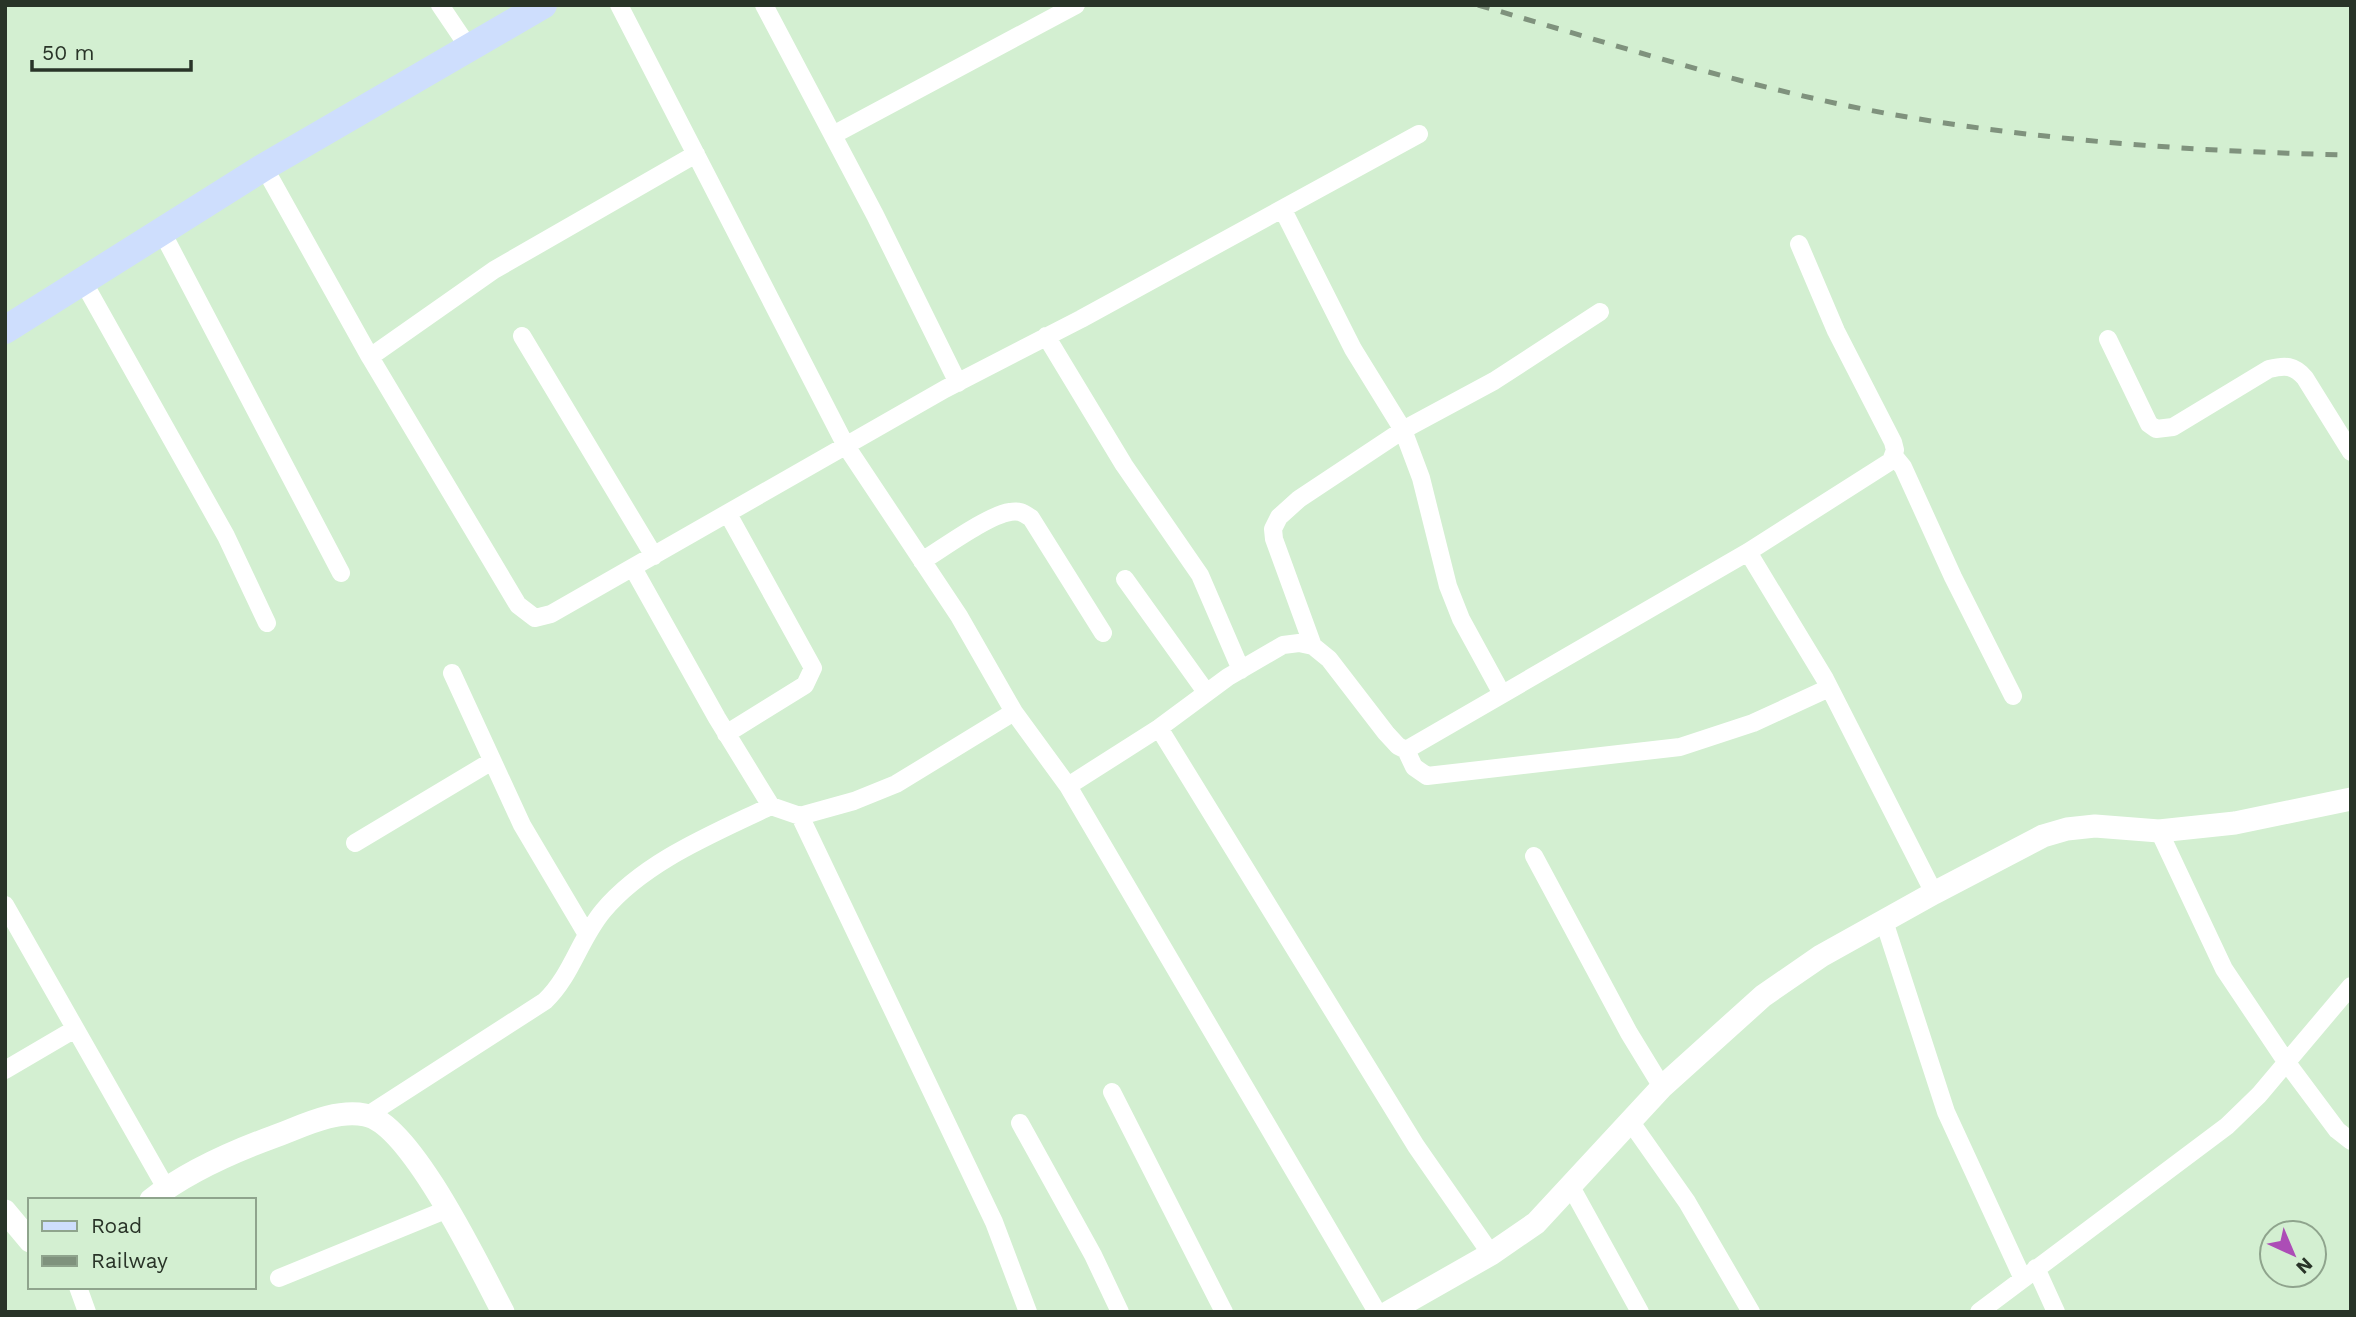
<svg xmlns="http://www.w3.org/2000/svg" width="2356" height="1317" viewBox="0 0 2356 1317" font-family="'Work Sans',sans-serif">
	<rect width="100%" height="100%" fill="#d3efd1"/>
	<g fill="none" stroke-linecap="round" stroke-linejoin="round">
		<path stroke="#fff" stroke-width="18" d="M 440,5 L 469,48
			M 619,5 L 846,446 L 959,616 L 1014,712 L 1068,786 L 1377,1312
			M 764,5 L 875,215 L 958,383
			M 833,135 L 1076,5
			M 264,167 L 370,357 L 518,605 L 535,618 L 551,614 L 945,389 L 1081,319 L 1419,134
			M 1283,210 L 1353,349 L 1403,430 L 1421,478 L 1448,586 L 1461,619 L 1502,694
			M 162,232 L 341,573
			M 84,283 L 226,536 L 267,623
			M 522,336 L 654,556
			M 1046,336 L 1124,465 L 1200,575 L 1241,670
			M 2108,339 L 2149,424 L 2156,429 L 2173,427 L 2269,369 C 2285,365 2294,365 2305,378 L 2351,452
			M 370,357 L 494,270 L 696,154
			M 1894,456 L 1903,467 L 1953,577 L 2013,696
			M 1748,552 L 1825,679 L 1934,893
			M 922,561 C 942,549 988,515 1010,512 C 1019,510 1023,513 1031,518 L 1103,633
			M 633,568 L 717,718 L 771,806
			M 1125,579 L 1206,692
			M 1313,646 L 1274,539 L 1273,529 L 1279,517 L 1299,499 L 1403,430 L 1494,381 L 1600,312
			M 452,673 L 522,825 L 586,933
			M 1159,728 L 1416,1146 L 1491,1254
			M 726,734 L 805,685 L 813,668 L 728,514
			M 1406,750 L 1748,552 L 1891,461 L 1895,450 L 1893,442 L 1836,331 L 1799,244
			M 1068,786 L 1159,728 L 1228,677 L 1283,645 L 1299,643 L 1313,646 L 1329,659 L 1386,733 L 1398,746 L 1406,750 L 1414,767 L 1427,776 L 1680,747 L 1753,723 L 1829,688
			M 800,816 L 994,1222 L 1028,1312
			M 2159,831 L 2224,969 L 2287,1063 L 2337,1130 L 2351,1141
			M 355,843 L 492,761
			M 1534,856 L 1629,1033 L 1662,1087
			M 5,905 L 166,1188
			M 1884,921 L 1946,1112 L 2023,1279
			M 5,1070 L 75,1029
			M 1112,1092 L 1224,1312
			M 368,1115 L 545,1001 C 572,975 579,940 603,911 C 645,861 713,834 771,806 L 800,816 L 854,801 L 896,784 L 1014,712
			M 1630,1121 L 1687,1202 L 1751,1312
			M 1020,1123 L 1093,1255 L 1120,1312
			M 1570,1185 L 1640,1312
			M 2036,1268 L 2056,1312
			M 279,1278 L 448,1209
			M 78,1287 L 87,1312
			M 1979,1312 L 2227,1126 L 2259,1095 L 2351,986"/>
		<path stroke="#fff" stroke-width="23" d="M 151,1200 C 185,1173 232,1152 273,1137 C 301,1127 334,1109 365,1115 C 411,1123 481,1271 503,1312
			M 5,1211 L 30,1241
			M 1389,1312 L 1491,1254 L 1536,1223 L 1662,1087 L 1763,996 L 1821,956 L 1934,893 L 2043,836 L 2067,829 L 2095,826 L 2159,831 L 2235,823 L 2351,799"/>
		<path stroke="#cedefd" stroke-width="28" d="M 5,330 L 264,167 L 543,5"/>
		<path stroke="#7f927d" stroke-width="5" stroke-dasharray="12 12" stroke-linecap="butt" d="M 1478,5 C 1622,47 1770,95 1919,119 C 2061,142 2207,152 2351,155"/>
	</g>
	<rect width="2356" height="1317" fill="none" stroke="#293428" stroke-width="14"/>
	<rect x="28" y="1198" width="228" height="91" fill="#d3efd1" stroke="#8fa48d" stroke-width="2"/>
	<rect x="42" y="1221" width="35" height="10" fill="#cedefd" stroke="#8fa48d" stroke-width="2"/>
	<text x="91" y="1233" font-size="21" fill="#293428">Road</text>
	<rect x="42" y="1256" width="35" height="10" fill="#7f927d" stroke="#8fa48d" stroke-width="2"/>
	<text x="91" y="1268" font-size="21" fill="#293428">Railway</text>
	<g transform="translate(2293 1254) rotate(136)"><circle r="33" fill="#d3efd1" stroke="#8fa48d" stroke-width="2"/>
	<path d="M0-5L12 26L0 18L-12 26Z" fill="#ac4db6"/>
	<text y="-10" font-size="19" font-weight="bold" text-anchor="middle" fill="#293428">N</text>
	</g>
	<path d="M32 60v10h159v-10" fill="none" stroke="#293428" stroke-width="3.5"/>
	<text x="42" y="60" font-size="21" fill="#293428" stroke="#d3efd1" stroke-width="5" paint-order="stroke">50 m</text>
</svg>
